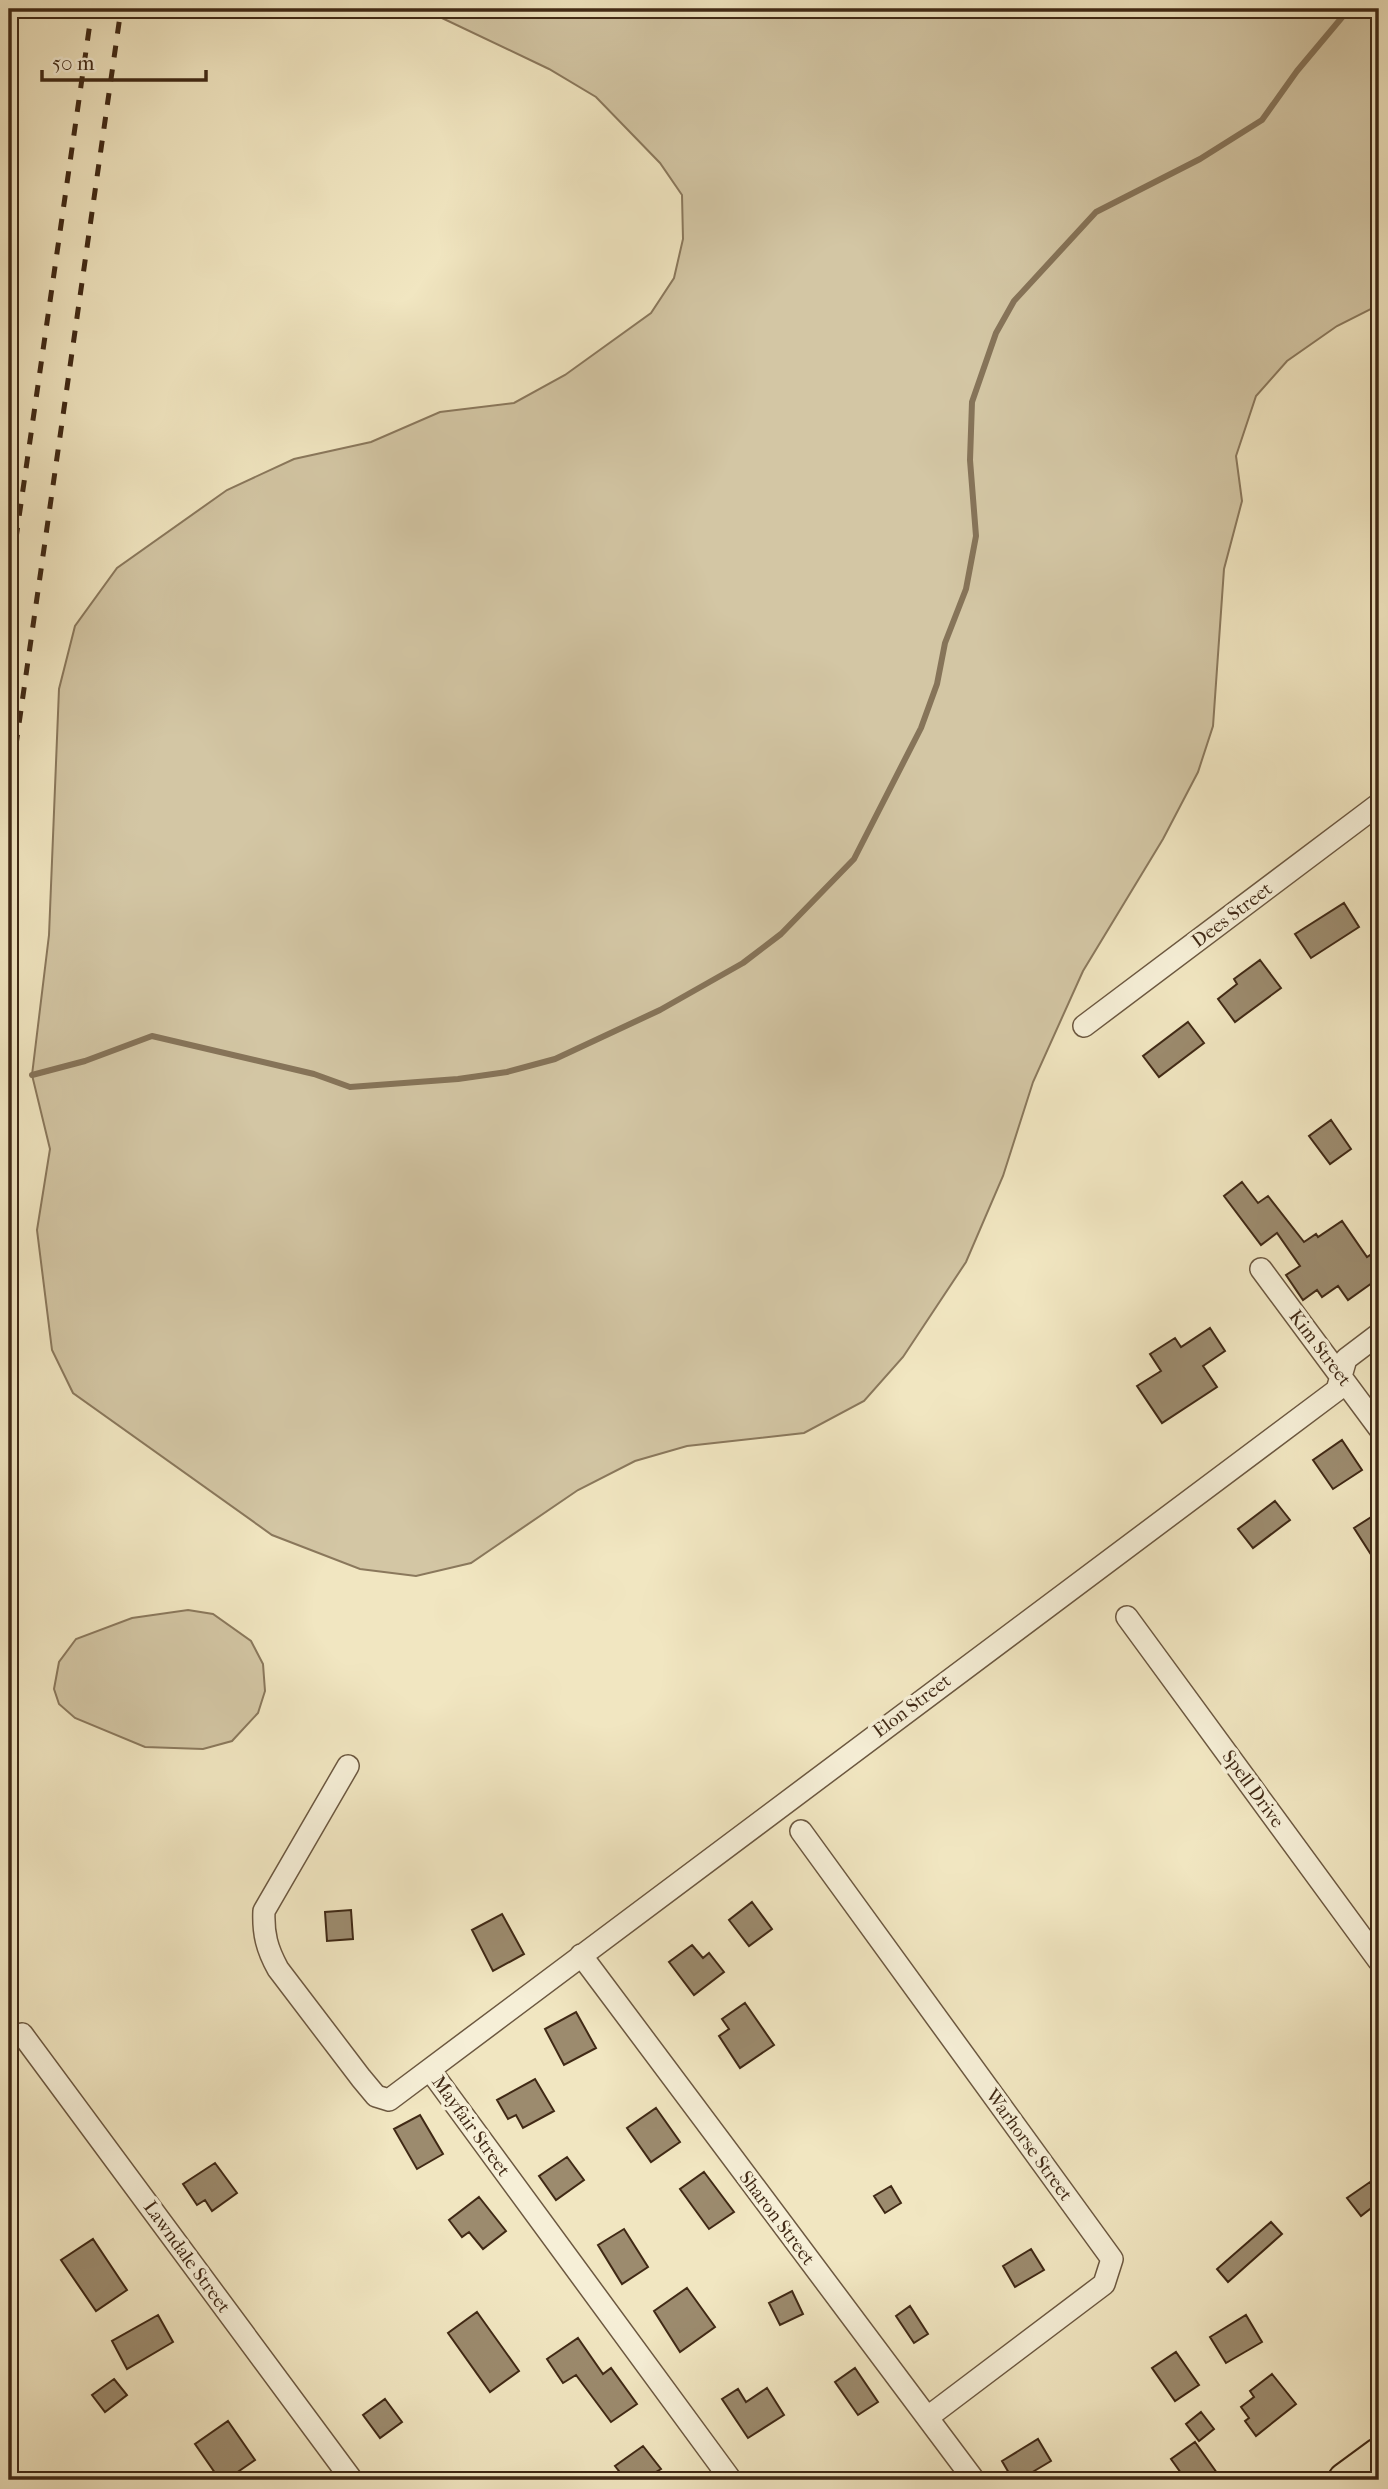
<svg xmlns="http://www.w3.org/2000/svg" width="1388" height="2489" viewBox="0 0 1388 2489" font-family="'IM FELL French Canon',serif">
	<rect width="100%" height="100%" fill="#f1e6c1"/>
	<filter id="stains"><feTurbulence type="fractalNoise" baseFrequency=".00286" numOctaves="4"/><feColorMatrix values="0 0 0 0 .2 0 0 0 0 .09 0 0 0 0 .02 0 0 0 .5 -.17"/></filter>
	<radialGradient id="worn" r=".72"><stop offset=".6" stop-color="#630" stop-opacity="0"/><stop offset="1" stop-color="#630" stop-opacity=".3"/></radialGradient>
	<path fill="#d3c6a4" stroke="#8a785c" stroke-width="2" d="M 423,9 L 1379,9 L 1379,305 L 1337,326 L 1287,361 L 1256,396 L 1236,456 L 1242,501 L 1224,569 L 1213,726 L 1198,772 L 1163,839 L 1083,971 L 1033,1082 L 1003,1176 L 966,1262 L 903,1357 L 864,1401 L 804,1433 L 687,1446 L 635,1461 L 578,1490 L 471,1563 L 416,1576 L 360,1569 L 272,1535 L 73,1393 L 52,1350 L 37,1230 L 50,1149 L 32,1075 L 49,935 L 59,689 L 75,626 L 117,568 L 227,490 L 294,459 L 371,442 L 440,412 L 514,403 L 565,375 L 651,313 L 674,278 L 683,239 L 682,195 L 660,163 L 596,97 L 549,69 Z
		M 188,1610 L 213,1614 L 251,1641 L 263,1664 L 265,1691 L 258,1713 L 232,1741 L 203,1749 L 145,1747 L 75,1718 L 59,1704 L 54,1689 L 59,1662 L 76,1639 L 132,1618 Z"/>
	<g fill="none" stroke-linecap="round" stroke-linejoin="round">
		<path stroke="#867459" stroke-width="6" d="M 32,1075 L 85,1061 L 152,1036 L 314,1074 L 350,1087 L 458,1079 L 507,1072 L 555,1059 L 660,1010 L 743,963 L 781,934 L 854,859 L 921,728 L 937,684 L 945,643 L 966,589 L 976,536 L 970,460 L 972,402 L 996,333 L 1014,301 L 1096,212 L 1200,159 L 1262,120 L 1297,71 L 1349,9"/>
	</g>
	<path fill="#9c8b6e" stroke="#402915" stroke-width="2" d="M 1344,903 L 1359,927 L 1311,958 L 1295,934 Z
		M 1260,960 L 1281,988 L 1235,1022 L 1218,999 L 1237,984 L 1234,979 Z
		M 1188,1022 L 1204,1043 L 1159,1077 L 1143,1056 Z
		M 1331,1120 L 1351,1149 L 1330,1164 L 1309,1136 Z
		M 1242,1182 L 1258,1203 L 1268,1196 L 1304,1242 L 1316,1234 L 1318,1237 L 1342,1221 L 1367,1257 L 1379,1249 L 1379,1278 L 1348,1300 L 1338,1286 L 1322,1297 L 1317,1290 L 1303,1300 L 1286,1275 L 1300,1266 L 1277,1233 L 1261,1245 L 1224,1196 Z
		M 1210,1328 L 1225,1351 L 1203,1366 L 1217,1387 L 1162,1423 L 1137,1386 L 1161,1371 L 1150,1354 L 1175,1338 L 1181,1347 Z
		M 1342,1440 L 1362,1470 L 1333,1489 L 1313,1460 Z
		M 1275,1501 L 1290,1520 L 1253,1548 L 1238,1529 Z
		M 1379,1512 L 1379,1567 L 1354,1528 Z
		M 752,1902 L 772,1929 L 749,1946 L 729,1920 Z
		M 351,1910 L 353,1939 L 327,1941 L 325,1912 Z
		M 502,1914 L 524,1954 L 493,1971 L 472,1930 Z
		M 692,1945 L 703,1958 L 709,1953 L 724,1972 L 694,1995 L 669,1962 Z
		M 745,2003 L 774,2045 L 740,2068 L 719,2036 L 729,2029 L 722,2019 Z
		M 576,2012 L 596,2048 L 564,2065 L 545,2029 Z
		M 535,2079 L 554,2111 L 523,2128 L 516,2115 L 508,2119 L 497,2100 Z
		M 656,2108 L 680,2142 L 651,2162 L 627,2128 Z
		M 420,2115 L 443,2154 L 417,2169 L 394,2129 Z
		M 567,2157 L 584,2180 L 556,2200 L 539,2176 Z
		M 215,2163 L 237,2193 L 212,2211 L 205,2200 L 197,2205 L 183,2184 Z
		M 704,2172 L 734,2212 L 709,2229 L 680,2189 Z
		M 1370,2182 L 1379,2194 L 1379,2202 L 1361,2216 L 1347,2198 Z
		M 891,2186 L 901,2203 L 885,2213 L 874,2196 Z
		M 479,2197 L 506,2231 L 483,2249 L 469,2232 L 462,2237 L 449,2220 Z
		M 1271,2222 L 1282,2234 L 1228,2282 L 1217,2269 Z
		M 624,2229 L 648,2267 L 622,2284 L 598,2245 Z
		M 93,2239 L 127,2290 L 96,2311 L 61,2260 Z
		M 1031,2249 L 1044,2270 L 1015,2287 L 1003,2266 Z
		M 687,2288 L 715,2327 L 680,2352 L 654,2311 Z
		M 792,2291 L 803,2314 L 780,2325 L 769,2303 Z
		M 910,2306 L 928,2334 L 914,2343 L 896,2316 Z
		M 477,2312 L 519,2371 L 490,2392 L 448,2333 Z
		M 158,2315 L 173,2342 L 127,2369 L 112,2341 Z
		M 1246,2315 L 1262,2342 L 1226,2363 L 1210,2337 Z
		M 578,2338 L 603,2374 L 611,2368 L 637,2404 L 611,2422 L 576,2375 L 563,2383 L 547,2359 Z
		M 1176,2352 L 1199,2385 L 1175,2401 L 1152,2368 Z
		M 855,2368 L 878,2402 L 858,2415 L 835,2382 Z
		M 1272,2374 L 1296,2404 L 1256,2436 L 1245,2421 L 1249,2418 L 1241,2407 L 1254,2397 L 1250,2391 Z
		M 114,2379 L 127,2395 L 105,2412 L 92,2395 Z
		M 767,2388 L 784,2415 L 748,2438 L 722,2399 L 738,2389 L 746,2402 Z
		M 385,2399 L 402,2422 L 380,2438 L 363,2415 Z
		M 1201,2412 L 1214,2429 L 1199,2441 L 1186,2424 Z
		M 228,2421 L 255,2460 L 226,2480 L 220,2480 L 195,2444 Z
		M 1038,2439 L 1051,2461 L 1019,2480 L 1013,2480 L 1002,2461 Z
		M 1195,2442 L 1222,2480 L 1186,2480 L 1171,2459 Z
		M 643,2446 L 661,2469 L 656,2472 L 662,2480 L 626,2480 L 615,2466 Z"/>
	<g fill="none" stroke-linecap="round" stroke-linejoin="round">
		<g stroke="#6c5840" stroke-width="24">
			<path id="minor" d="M 1084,1026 L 1379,804
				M 1261,1269 L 1379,1428
				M 1127,1617 L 1379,1961
				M 348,1766 L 264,1911 C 263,1934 267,1949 278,1969 L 361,2078 L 376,2096 L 389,2100 L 1337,1390 L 1346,1359 L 1379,1334
				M 801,1831 L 1112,2259 L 1104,2284 L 928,2417
				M 581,1955 L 974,2480
				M 22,2034 L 352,2480
				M 430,2070 L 731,2480"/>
		</g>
		<g stroke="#402915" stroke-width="37">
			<path id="primary" d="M 1345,2480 L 1379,2455"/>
		</g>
		<use href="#minor" stroke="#f6efd7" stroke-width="21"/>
		<use href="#primary" stroke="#f1e6c1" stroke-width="33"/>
		<path stroke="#402915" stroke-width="5" stroke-dasharray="12 12" stroke-linecap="butt" d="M 9,587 L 92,9
			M 9,794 L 121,9"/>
	</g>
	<g text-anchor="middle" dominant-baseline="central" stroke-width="7" stroke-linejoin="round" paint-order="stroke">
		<g font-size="19" fill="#402915" stroke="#f6efd7">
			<text transform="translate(1232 915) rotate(-37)">Dees Street</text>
			<text transform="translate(1320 1348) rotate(53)">Kim Street</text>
			<text transform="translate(912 1706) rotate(-37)">Elon Street</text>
			<text transform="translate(1253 1789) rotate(54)">Spell Drive</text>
			<text transform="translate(471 2126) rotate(54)">Mayfair Street</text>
			<text transform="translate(1029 2145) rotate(54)">Warhorse Street</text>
			<text transform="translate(777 2218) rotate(53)">Sharon Street</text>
			<text transform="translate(187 2257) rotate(54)">Lawndale Street</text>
		</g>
	</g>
	<rect width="1388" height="2489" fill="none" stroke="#f1e6c1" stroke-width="35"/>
	<rect x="10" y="10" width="1367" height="2468" fill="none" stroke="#402915" stroke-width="3.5"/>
	<rect x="18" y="18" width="1353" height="2454" fill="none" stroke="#402915" stroke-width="2"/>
	<path d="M42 70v10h164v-10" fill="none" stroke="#402915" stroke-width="3.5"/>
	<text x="52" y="70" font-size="21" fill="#402915" stroke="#f6efd7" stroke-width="5" paint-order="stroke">50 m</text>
	<rect width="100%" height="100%" filter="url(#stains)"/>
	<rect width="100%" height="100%" fill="url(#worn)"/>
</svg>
